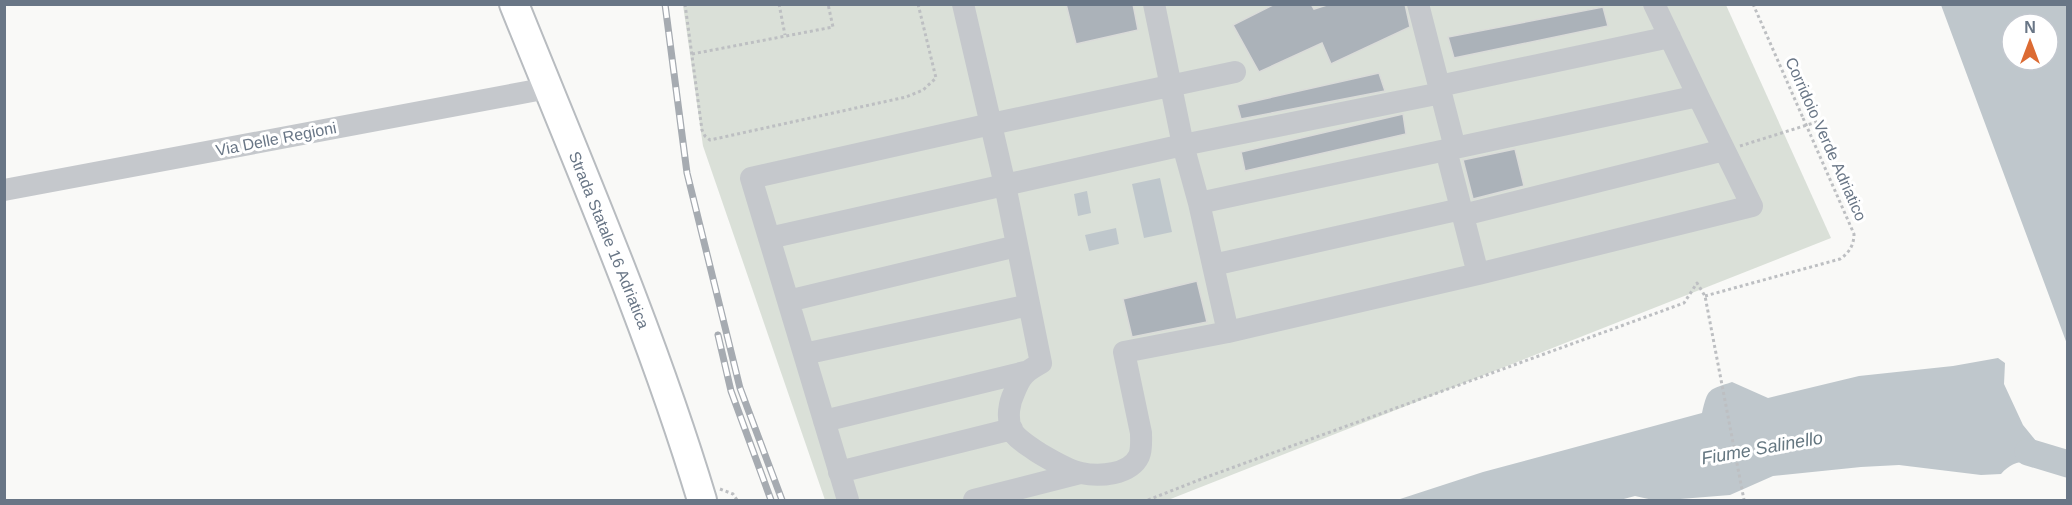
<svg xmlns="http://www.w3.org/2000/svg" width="2072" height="505" viewBox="0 0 2072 505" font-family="Helvetica,sans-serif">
	<rect width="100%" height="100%" fill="#f9f9f7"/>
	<path fill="#dae0d8" d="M 683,5 L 1726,5 L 1831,238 L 1168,500 L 825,500 L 703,146 Z"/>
	<path fill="#bfc7cc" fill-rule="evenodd" d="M 1941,5 L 2067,5 L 2067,344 ZM 2012,24 L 2048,24 L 2048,60 L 2012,60 Z
		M 1160,178 L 1172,232 L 1144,238 L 1132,184 Z
		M 1087,191 L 1091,213 L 1078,216 L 1074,194 Z
		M 1116,228 L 1119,244 L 1089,251 L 1085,235 Z
		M 1998,358 L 2005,363 L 2004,384 L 2023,425 L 2036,441 L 2065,457 L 2062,471 C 2040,463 2019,453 2001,474 L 1981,475 L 1899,465 L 1861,467 L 1773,476 L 1730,495 L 1668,500 L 1653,500 L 1635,496 L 1620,500 L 1592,500 L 1583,499 L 1578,500 L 1397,500 L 1483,472 L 1702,413 C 1708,388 1708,390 1732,382 L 1768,398 L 1859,376 L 1953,366 Z"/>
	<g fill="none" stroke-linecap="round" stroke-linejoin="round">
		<path stroke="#bfc7cc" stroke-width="27" d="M 2028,452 L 2068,464"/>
	</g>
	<path fill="#abb2b9" stroke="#dadbd9" stroke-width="1.5" d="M 1066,4 L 1133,4 L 1138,30 L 1076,44 Z
		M 1275,4 L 1311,4 L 1314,9 L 1330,4 L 1405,4 L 1410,27 L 1331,64 L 1322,43 L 1259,72 L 1233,25 Z
		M 1603,7 L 1608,26 L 1454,58 L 1448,37 Z
		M 1379,73 L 1385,91 L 1241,119 L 1237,105 Z
		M 1403,114 L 1406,134 L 1245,171 L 1241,152 Z
		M 1515,149 L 1524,186 L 1473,199 L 1463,160 Z
		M 1197,281 L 1207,322 L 1132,337 L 1123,299 Z"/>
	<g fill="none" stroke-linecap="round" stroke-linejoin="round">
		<g stroke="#b8bcc0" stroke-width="32">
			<path id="major" d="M 514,4 C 580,168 651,331 702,500"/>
		</g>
		<path stroke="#bdbfc2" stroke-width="3" stroke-dasharray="3 3" stroke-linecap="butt" d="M 685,4 L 702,130 L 705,136 L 710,140 L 906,97 L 923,90 L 936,78 L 918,4
			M 779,4 L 785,35
			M 1753,4 L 1803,118
			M 692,54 L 833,27 L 828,4
			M 1740,146 L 1823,120
			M 1705,296 L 1840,259 C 1849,253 1854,245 1854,234 L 1811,136
			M 720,489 L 733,494 L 737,500
			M 1148,500 L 1204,478 L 1684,303 L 1697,283 L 1705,296 L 1744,500"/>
		<path stroke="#c5c8cc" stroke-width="22" d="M 963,4 L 1005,185 L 1041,363 C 1025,372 1021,375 1014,393 C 1009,403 1007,417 1011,429 C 1016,439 1030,447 1039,453 C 1051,460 1067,470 1081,473 C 1099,477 1130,475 1139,456 C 1142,449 1141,440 1141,433 L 1124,352 L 1228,332 L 1478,274
			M 1154,4 L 1183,145 L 1441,93
			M 1418,4 L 1455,148 L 1698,96 L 1654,4
			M 1439,86 L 1670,37
			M 1455,148 L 1446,150 L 1478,274 L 1752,206 L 1698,96
			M 4,190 L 548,88
			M 1463,215 L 1724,150
			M 769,238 L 1183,145 L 1199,203
			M 1213,265 L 1461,209
			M 788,301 L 1017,246
			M 1228,332 L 1199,203 L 1446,150
			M 804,354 L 1029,305
			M 824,421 L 1025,372
			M 839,472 L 1012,429
			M 848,500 L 751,178 L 991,124 L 1235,72
			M 974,500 L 1080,473"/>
		<use href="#major" stroke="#fff" stroke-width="28"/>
		<g stroke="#a6abb1" stroke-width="7">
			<path id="rail" d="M 665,4 L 687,173 L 740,388 L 782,500
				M 718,335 L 731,391 L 771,500"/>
		</g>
		<use href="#rail" stroke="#fff" stroke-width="4.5" stroke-dasharray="14" stroke-linecap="butt"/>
		<path stroke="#bdbfc2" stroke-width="3" stroke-dasharray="3 3" stroke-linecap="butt" d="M 1803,118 L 1811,136"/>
	</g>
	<g text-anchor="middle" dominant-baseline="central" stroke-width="6" stroke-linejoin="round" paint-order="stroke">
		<g font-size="16" fill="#697686" stroke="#fff">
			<text transform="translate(276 139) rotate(-11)">Via Delle Regioni</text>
			<text transform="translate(1826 139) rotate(66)">Corridoio Verde Adriatico</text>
			<text transform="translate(609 240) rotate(68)">Strada Statale 16 Adriatica</text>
		</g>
		<g font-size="18" font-style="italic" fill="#657781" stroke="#fff">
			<text transform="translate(1762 448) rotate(-10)">Fiume Salinello</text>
		</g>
	</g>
	<rect width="2072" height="505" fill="none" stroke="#697686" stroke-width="12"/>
	<g transform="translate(2030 42)"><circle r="28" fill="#ffffff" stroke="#c3c8cf" stroke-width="1.5"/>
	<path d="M0-4.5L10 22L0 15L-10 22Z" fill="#dc6b33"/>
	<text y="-9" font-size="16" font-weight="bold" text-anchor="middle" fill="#697686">N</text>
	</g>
</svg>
